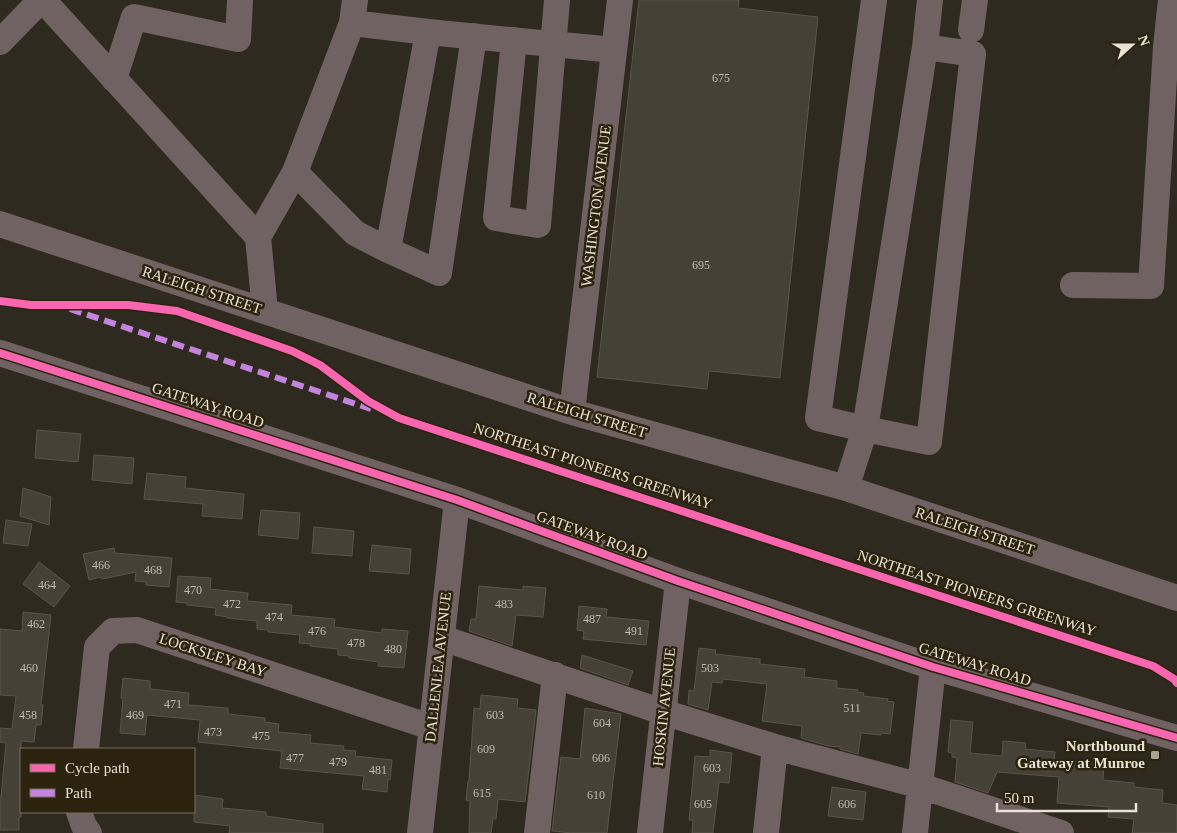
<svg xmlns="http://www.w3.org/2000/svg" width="1177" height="833" viewBox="0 0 1177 833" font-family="'Times New Roman',serif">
	<rect width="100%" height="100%" fill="#2f2a1f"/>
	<path fill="#464137" stroke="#5a554c" d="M 639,0 L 739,0 L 738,8 L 818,17 L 780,378 L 709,371 L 707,389 L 597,377 Z
		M 37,430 L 81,434 L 78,462 L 35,458 Z
		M 94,455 L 134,458 L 132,484 L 92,480 Z
		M 147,473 L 186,477 L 185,488 L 244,494 L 242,519 L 202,516 L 203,504 L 144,499 Z
		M 23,488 L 51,497 L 49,525 L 20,516 Z
		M 261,510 L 300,513 L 298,539 L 258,535 Z
		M 6,520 L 32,524 L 28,546 L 3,543 Z
		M 314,527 L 354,531 L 352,556 L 312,553 Z
		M 372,545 L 411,549 L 409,574 L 369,571 Z
		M 114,548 L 115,553 L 172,558 L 169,587 L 146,585 L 146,582 L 135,581 L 136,572 L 102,579 L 101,577 L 89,580 L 83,554 Z
		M 39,562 L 70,586 L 54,607 L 23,584 Z
		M 178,576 L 211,578 L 210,589 L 248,593 L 247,601 L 292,605 L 291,615 L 335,619 L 334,627 L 382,633 L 382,629 L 408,631 L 404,668 L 378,666 L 379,662 L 349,658 L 349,656 L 338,655 L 338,649 L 310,646 L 311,644 L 299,643 L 300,635 L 268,632 L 268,630 L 257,629 L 257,621 L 227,618 L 227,617 L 215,615 L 216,608 L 187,605 L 187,603 L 176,602 Z
		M 479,586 L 523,590 L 523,586 L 546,588 L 543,617 L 516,615 L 512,646 L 469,631 L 471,619 L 476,619 Z
		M 579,606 L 607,609 L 606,617 L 649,621 L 646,645 L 583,639 L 584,631 L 577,630 Z
		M 23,612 L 51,615 L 41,705 L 43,705 L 41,725 L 36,725 L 34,742 L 21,741 L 21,817 L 19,817 L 19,830 L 0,830 L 0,797 L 1,797 L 6,743 L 0,742 L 0,728 L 12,729 L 16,696 L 0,695 L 0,629 L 22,631 Z
		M 699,648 L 716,650 L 715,654 L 760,659 L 760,664 L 805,669 L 804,677 L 837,681 L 837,688 L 858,690 L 857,692 L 864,693 L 863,696 L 888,699 L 887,701 L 894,702 L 890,734 L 881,733 L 881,735 L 861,733 L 858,754 L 840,749 L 840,747 L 828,746 L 801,738 L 802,726 L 762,721 L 767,684 L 723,679 L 722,683 L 712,682 L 708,710 L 688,704 L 689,690 L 694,691 Z
		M 582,655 L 633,671 L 628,685 L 580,668 Z
		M 123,678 L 150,681 L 150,689 L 189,693 L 188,705 L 228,708 L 228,714 L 265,718 L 265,722 L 279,724 L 278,732 L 311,735 L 310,743 L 344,746 L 343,750 L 356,751 L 355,756 L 392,760 L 390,780 L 388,779 L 387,792 L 362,789 L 364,776 L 280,768 L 282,751 L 198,742 L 200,720 L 147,715 L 145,735 L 120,733 L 123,698 L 121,698 Z
		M 481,695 L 518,699 L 517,708 L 536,710 L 525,802 L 498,799 L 496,819 L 493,818 L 491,833 L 469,833 L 470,801 L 466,800 L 468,781 L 469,781 L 474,708 L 480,709 Z
		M 585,708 L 621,714 L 607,833 L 572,833 L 552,831 L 561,757 L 580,759 Z
		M 951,720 L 973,722 L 970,753 L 1002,756 L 1003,741 L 1026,743 L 1025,749 L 1055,752 L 1054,759 L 1104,763 L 1103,780 L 1134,783 L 1134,787 L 1163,790 L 1162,803 L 1177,805 L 1177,833 L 1132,833 L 1134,819 L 1108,817 L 1109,807 L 1057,803 L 1059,777 L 997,772 L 988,793 L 955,782 L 957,758 L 952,757 L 952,753 L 948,752 Z
		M 710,750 L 732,753 L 729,783 L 719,782 L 713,833 L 692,833 L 693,820 L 689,820 L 695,756 L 710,757 Z
		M 832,787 L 866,792 L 863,820 L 828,816 Z
		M 194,795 L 223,799 L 222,808 L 266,812 L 266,816 L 323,824 L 323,833 L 229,833 L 230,826 L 194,822 Z"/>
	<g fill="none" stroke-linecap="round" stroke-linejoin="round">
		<path stroke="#706262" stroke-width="26" d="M 43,0 L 258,237 L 265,311
			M 874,0 L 818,418 L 865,429 L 925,47 L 930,0
			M 1171,0 L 1166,47 L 1177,48
			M 352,23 L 355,0
			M 971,30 L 975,0
			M 514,40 L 496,218 L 538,225 L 557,0
			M 0,42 L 41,0
			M 114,79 L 134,17 L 238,39 L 240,0
			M 295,172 L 355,233 L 388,250 L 428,32
			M 0,224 L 572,412 L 846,488 L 1177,598
			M 258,237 L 295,172 L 352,23 L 428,32 L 614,50
			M 388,250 L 439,273 L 474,36
			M 1073,285 L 1151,286 L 1166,47
			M 0,353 L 457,500 L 678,581 L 933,667 L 1177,738
			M 572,412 L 620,0
			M 846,488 L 865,429 L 929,442 L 973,54 L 925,47
			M 442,638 L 663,712 L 775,747 L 921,786 L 1061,833
			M 86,749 L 97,647 L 113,631 L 137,630 L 431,727
			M 79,812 L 84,826 L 89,833
			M 420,833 L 457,500
			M 537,833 L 555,675
			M 650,833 L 678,581
			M 766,833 L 775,747
			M 915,833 L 933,667"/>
		<path stroke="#c483df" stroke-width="6" stroke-dasharray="12 6" stroke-linecap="butt" d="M 70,309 L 371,409"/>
		<g stroke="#2c230e" stroke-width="11">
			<path id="cycleway" d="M 0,301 L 31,305 L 128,305 L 177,311 L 292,351 L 320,365 L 368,401 L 399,418 L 1153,666 L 1174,679 L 1177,683
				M 0,353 L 457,500 L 678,581 L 933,667 L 1177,738"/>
		</g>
		<use href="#cycleway" stroke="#f766af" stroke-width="8"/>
	</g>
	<rect fill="#a7a296" stroke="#2c230e" stroke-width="2" x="1150" y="750" width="10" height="10" rx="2.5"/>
	<g text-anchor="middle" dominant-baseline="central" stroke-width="5" stroke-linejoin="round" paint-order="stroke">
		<g font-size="12" fill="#c0baae">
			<text x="721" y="78">675</text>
			<text x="701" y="265">695</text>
			<text x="101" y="565">466</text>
			<text x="153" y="570">468</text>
			<text x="47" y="585">464</text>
			<text x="193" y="590">470</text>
			<text x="232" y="604">472</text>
			<text x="504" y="604">483</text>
			<text x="274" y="617">474</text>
			<text x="592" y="619">487</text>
			<text x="36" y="624">462</text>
			<text x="317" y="631">476</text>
			<text x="634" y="631">491</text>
			<text x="356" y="643">478</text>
			<text x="393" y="649">480</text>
			<text x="29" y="668">460</text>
			<text x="710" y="668">503</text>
			<text x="173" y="704">471</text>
			<text x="852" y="708">511</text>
			<text x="28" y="715">458</text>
			<text x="135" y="715">469</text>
			<text x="495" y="715">603</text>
			<text x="602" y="723">604</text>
			<text x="213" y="732">473</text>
			<text x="261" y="736">475</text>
			<text x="486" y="749">609</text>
			<text x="295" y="758">477</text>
			<text x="601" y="758">606</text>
			<text x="338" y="762">479</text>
			<text x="712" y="768">603</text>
			<text x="378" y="770">481</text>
			<text x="482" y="793">615</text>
			<text x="596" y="795">610</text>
			<text x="703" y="804">605</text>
			<text x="847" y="804">606</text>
		</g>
		<g font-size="15" fill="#e8e3d6" stroke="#2c230e">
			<text transform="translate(596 206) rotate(-83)">WASHINGTON AVENUE</text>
			<text transform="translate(202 290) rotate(18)">RALEIGH STREET</text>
			<text transform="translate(208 405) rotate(18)">GATEWAY ROAD</text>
			<text transform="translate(587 415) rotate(17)">RALEIGH STREET</text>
			<text transform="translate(593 466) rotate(18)">NORTHEAST PIONEERS GREENWAY</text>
			<text transform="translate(975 531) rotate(18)">RALEIGH STREET</text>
			<text transform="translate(592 535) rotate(20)">GATEWAY ROAD</text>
			<text transform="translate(977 593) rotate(18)">NORTHEAST PIONEERS GREENWAY</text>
			<text transform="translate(213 655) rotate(18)">LOCKSLEY BAY</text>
			<text transform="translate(975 664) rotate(17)">GATEWAY ROAD</text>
			<text transform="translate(438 667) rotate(-84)">DALLENLEA AVENUE</text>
			<text transform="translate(664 707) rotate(-84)">HOSKIN AVENUE</text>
		</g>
		<g font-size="15" font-weight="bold" fill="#e8e3d6" stroke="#2c230e" text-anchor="end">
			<text x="1145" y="746">Northbound<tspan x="1145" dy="17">Gateway at Munroe</tspan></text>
		</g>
	</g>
	<rect x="20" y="748" width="175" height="65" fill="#2c230e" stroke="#77705e"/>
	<rect x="30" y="764" width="25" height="8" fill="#f766af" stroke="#77705e"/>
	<text x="65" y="773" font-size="15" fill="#e8e3d6">Cycle path</text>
	<rect x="30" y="789" width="25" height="8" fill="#c483df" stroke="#77705e"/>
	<text x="65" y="798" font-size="15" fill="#e8e3d6">Path</text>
	<g transform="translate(1132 45) rotate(69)" stroke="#2c230e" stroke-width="4" paint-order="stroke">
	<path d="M0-4L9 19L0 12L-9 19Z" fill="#e8e3d6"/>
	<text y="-8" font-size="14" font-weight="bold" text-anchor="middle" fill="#e8e3d6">N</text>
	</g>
	<path d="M997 803v8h139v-8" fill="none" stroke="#e8e3d6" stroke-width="2.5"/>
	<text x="1004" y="803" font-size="15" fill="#e8e3d6" stroke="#2c230e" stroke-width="4" paint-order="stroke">50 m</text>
</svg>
